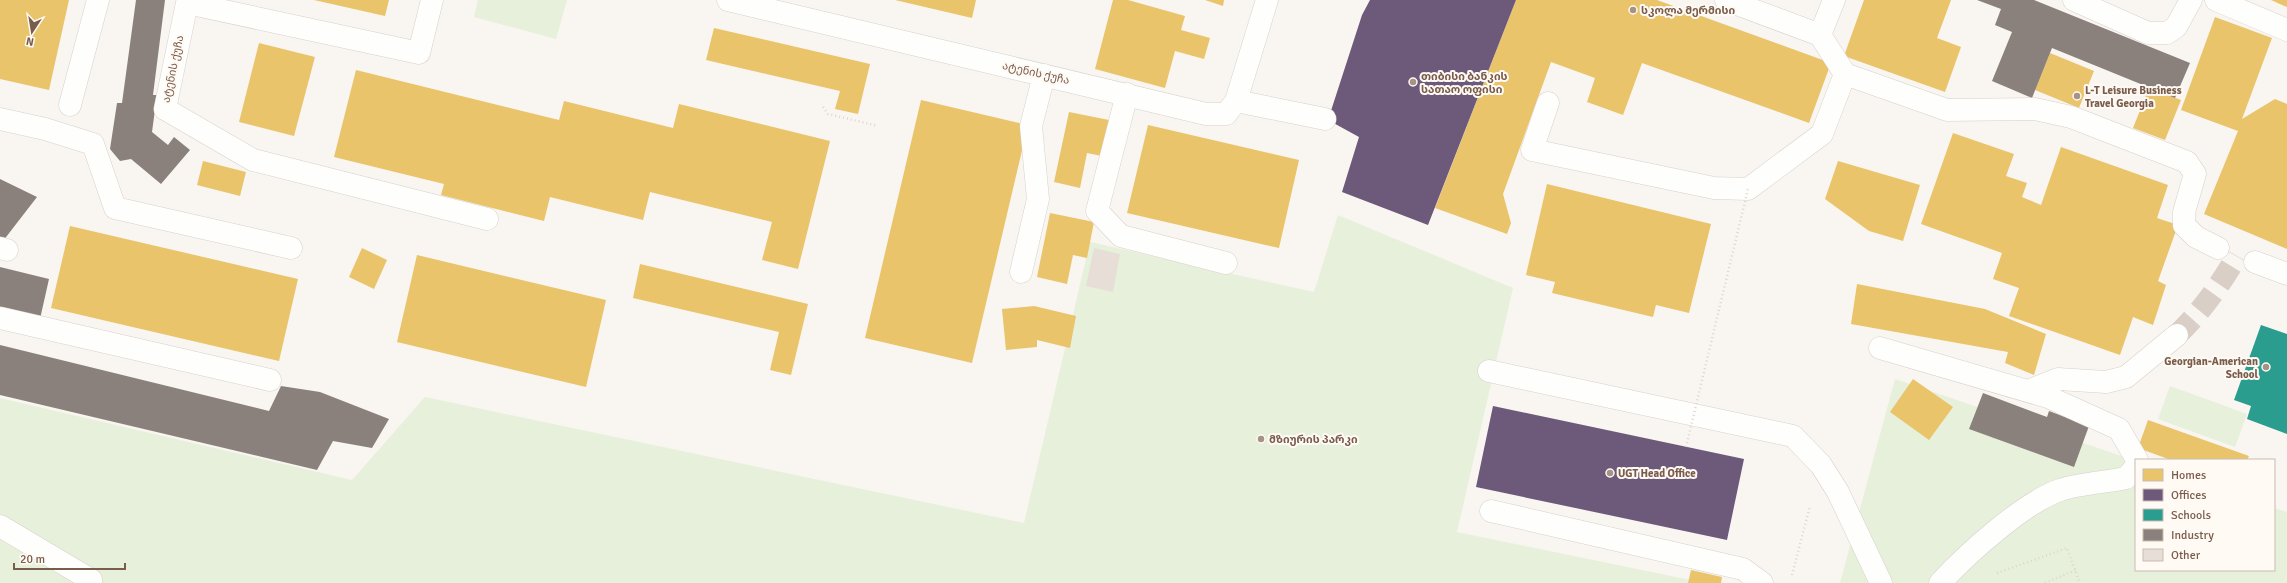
<svg xmlns="http://www.w3.org/2000/svg" width="2287" height="583" viewBox="0 0 2287 583" font-family="Signika,'Noto Sans Georgian',sans-serif">
	<rect width="100%" height="100%" fill="#f9f5f0"/>
	<path fill="#e7f0db" d="M 478,0 L 567,0 L 556,39 L 474,17 Z
		M 1338,215 L 1513,288 L 1457,532 L 1705,583 L 0,583 L 0,398 L 352,480 L 425,397 L 1024,523 L 1090,242 L 1314,292 Z
		M 1895,379 L 2136,461 L 2136,570 L 2274,570 L 2274,508 L 2287,512 L 2287,583 L 1840,583 Z
		M 2170,386 L 2247,414 L 2235,447 L 2158,419 Z"/>
	<path fill="#e9c46a" d="M 0,0 L 69,0 L 49,90 L 0,79 Z
		M 314,0 L 389,0 L 385,16 Z
		M 895,0 L 976,0 L 972,18 Z
		M 1113,0 L 1128,0 L 1185,16 L 1181,30 L 1210,38 L 1204,59 L 1175,51 L 1165,88 L 1095,69 Z
		M 1205,0 L 1224,0 L 1223,6 Z
		M 1516,0 L 1657,0 L 1831,63 L 1809,123 L 1642,63 L 1623,115 L 1587,102 L 1595,78 L 1551,62 L 1503,194 L 1511,223 L 1507,234 L 1435,208 Z
		M 1864,0 L 1951,0 L 1937,38 L 1961,47 L 1945,92 L 1844,56 Z
		M 2271,0 L 2287,0 L 2287,7 L 2282,5 Z
		M 2215,17 L 2272,38 L 2242,119 L 2275,99 L 2287,104 L 2287,249 L 2204,214 L 2238,131 L 2181,110 Z
		M 714,28 L 870,64 L 858,114 L 835,109 L 840,91 L 706,60 Z
		M 259,43 L 315,57 L 294,136 L 239,122 Z
		M 2050,53 L 2094,71 L 2079,108 L 2035,90 Z
		M 356,70 L 559,120 L 564,101 L 673,128 L 679,104 L 830,141 L 798,269 L 762,260 L 772,222 L 650,192 L 643,220 L 550,197 L 544,221 L 441,195 L 444,184 L 334,157 Z
		M 2149,88 L 2181,100 L 2165,140 L 2133,128 Z
		M 921,100 L 1028,125 L 972,363 L 865,338 Z
		M 1069,112 L 1109,120 L 1102,156 L 1087,153 L 1080,188 L 1054,182 Z
		M 1148,125 L 1299,160 L 1279,248 L 1127,213 Z
		M 1953,133 L 2014,154 L 2006,176 L 2027,183 L 2022,197 L 2041,205 L 2061,147 L 2168,185 L 2157,218 L 2178,225 L 2158,281 L 2166,285 L 2153,325 L 2133,317 L 2120,355 L 2009,316 L 2019,288 L 1993,279 L 2002,253 L 1921,224 Z
		M 203,161 L 246,172 L 240,196 L 197,185 Z
		M 1838,161 L 1920,185 L 1903,241 L 1869,231 L 1825,199 Z
		M 1547,184 L 1711,224 L 1689,313 L 1656,305 L 1653,317 L 1552,293 L 1555,282 L 1526,275 Z
		M 1050,213 L 1094,222 L 1087,258 L 1073,255 L 1067,284 L 1037,277 Z
		M 70,226 L 298,279 L 279,361 L 51,308 Z
		M 362,248 L 387,260 L 374,289 L 349,277 Z
		M 417,255 L 606,300 L 586,387 L 397,342 Z
		M 640,264 L 808,304 L 791,375 L 770,370 L 779,332 L 633,298 Z
		M 1857,284 L 1985,309 L 2046,334 L 2034,375 L 2005,363 L 2008,352 L 1851,324 Z
		M 1034,306 L 1076,316 L 1070,348 L 1037,340 L 1037,347 L 1006,350 L 1002,309 Z
		M 1913,379 L 1953,407 L 1929,440 L 1890,412 Z
		M 2148,420 L 2249,456 L 2247,460 L 2171,460 L 2138,448 Z
		M 1691,570 L 1722,577 L 1721,583 L 1688,583 Z"/>
	<path fill="#6d597a" d="M 1370,0 L 1516,0 L 1428,225 L 1342,192 L 1359,137 L 1328,120 L 1362,15 Z
		M 1493,406 L 1744,459 L 1727,540 L 1476,487 Z"/>
	<path fill="#2a9d8f" d="M 2261,325 L 2287,334 L 2287,434 L 2247,419 L 2251,406 L 2234,400 Z"/>
	<path fill="#8a817c" d="M 136,0 L 165,0 L 153,95 L 157,95 L 152,132 L 168,145 L 174,137 L 190,150 L 161,184 L 131,159 L 120,161 L 110,149 L 117,103 L 122,103 Z
		M 1977,0 L 2034,0 L 2190,63 L 2175,98 L 2052,48 L 2032,98 L 1992,81 L 2012,32 L 1995,25 L 2001,9 Z
		M 0,179 L 37,197 L 3,241 L 0,239 Z
		M 0,267 L 49,279 L 40,319 L 0,309 Z
		M 0,345 L 269,411 L 281,386 L 320,392 L 389,419 L 372,448 L 333,441 L 317,470 L 0,395 Z
		M 1983,393 L 2047,417 L 2049,411 L 2089,426 L 2074,467 L 1969,429 Z"/>
	<path fill="#e6ded7" d="M 1094,248 L 1120,254 L 1113,292 L 1086,286 Z"/>
	<g fill="none" stroke-linecap="round" stroke-linejoin="round">
		<path stroke="#d9cfc7" stroke-width="22" stroke-dasharray="22 11" stroke-linecap="butt" d="M 2177,335 C 2202,311 2220,285 2237,256"/>
		<g stroke="#d7d1cb" stroke-width="23">
			<path id="minor" d="M 432,0 L 419,53 L 187,3 L 165,109 L 253,160 L 487,219
				M 728,0 L 1206,114 L 1226,114 L 1236,101 L 1267,0
				M 1726,0 L 1820,35
				M 2074,0 L 2148,33 L 2167,33 L 2176,27 L 2191,0
				M 2216,0 L 2287,30
				M 1845,74 L 1947,110 L 2035,109 L 2071,117 L 2187,162 L 2195,174 L 2184,212 L 2184,225 L 2196,237 L 2218,248
				M 1127,94 L 1097,211 L 1121,236 L 1226,263
				M 1236,101 L 1325,119
				M 1548,103 L 1532,150 L 1714,188 L 1748,189 L 1822,134 L 1845,74 L 1820,35 L 1834,0
				M 70,105 L 98,0
				M 0,119 L 45,129 L 93,144 L 115,208 L 291,248
				M 0,248 L 7,250
				M 2255,262 L 2287,274
				M 1021,272 L 1038,199 L 1031,126 L 1044,75
				M 0,318 L 270,380
				M 1880,348 L 2048,397 L 2119,429 L 2137,460
				M 1489,371 L 1793,436 L 1821,465 L 1838,492 L 1881,583
				M 2028,391 L 2058,379 L 2106,382 L 2126,377 L 2177,335
				M 1491,511 L 1743,569 L 1762,583
				M 0,526 L 91,580 L 91,583
				M 1940,583 C 1967,554 2023,503 2060,490 C 2076,484 2108,482 2126,478 L 2136,467"/>
		</g>
		<path stroke="#dcd5d0" stroke-width="2.5" stroke-dasharray="1 3" stroke-linecap="butt" d="M 823,107 L 828,114 L 878,126
			M 1997,573 L 2067,548 L 2080,583
			M 1792,575 L 1810,506
			M 2045,583 L 2076,570"/>
		<use href="#minor" stroke="#fefefd" stroke-width="22"/>
		<path stroke="#dcd5d0" stroke-width="2.5" stroke-dasharray="1 3" stroke-linecap="butt" d="M 1686,447 L 1748,189"/>
	</g>
	<g fill="#a69286" stroke="#fffaf3" stroke-width="1.5">
		<circle cx="1633" cy="10" r="4"/>
		<circle cx="1413" cy="82" r="4"/>
		<circle cx="2077" cy="96" r="4"/>
		<circle cx="2266" cy="367" r="4"/>
		<circle cx="1261" cy="439" r="4"/>
		<circle cx="1610" cy="473" r="4"/>
	</g>
	<g text-anchor="middle" dominant-baseline="central" stroke-width="4" stroke-linejoin="round" paint-order="stroke">
		<g font-size="11" font-weight="bold" fill="#7a5c4d" stroke="#fffaf3" text-anchor="start">
			<text x="1641" y="10">სკოლა მერმისი</text>
			<text x="1421" y="76">თიბისი ბანკის<tspan x="1421" dy="13">სათაო ოფისი</tspan></text>
			<text x="2085" y="90">L-T Leisure Business<tspan x="2085" dy="13">Travel Georgia</tspan></text>
			<text x="2258" y="361" text-anchor="end">Georgian-American<tspan x="2258" dy="13">School</tspan></text>
			<text x="1269" y="439">მზიურის პარკი</text>
			<text x="1618" y="473">UGT Head Office</text>
		</g>
		<g font-size="11" fill="#7a5c4d" stroke="#fffaf3">
			<text transform="translate(173 69) rotate(-78)">ატენის ქუჩა</text>
			<text transform="translate(1036 73) rotate(13)">ატენის ქუჩა</text>
		</g>
	</g>
	<rect x="2135" y="459" width="140" height="112" fill="#fffaf3" stroke="#cabbb1"/>
	<rect x="2143" y="469" width="20" height="12" fill="#e9c46a" stroke="#cabbb1"/>
	<text x="2171" y="479" font-size="12" fill="#7a5c4d">Homes</text>
	<rect x="2143" y="489" width="20" height="12" fill="#6d597a" stroke="#cabbb1"/>
	<text x="2171" y="499" font-size="12" fill="#7a5c4d">Offices</text>
	<rect x="2143" y="509" width="20" height="12" fill="#2a9d8f" stroke="#cabbb1"/>
	<text x="2171" y="519" font-size="12" fill="#7a5c4d">Schools</text>
	<rect x="2143" y="529" width="20" height="12" fill="#8a817c" stroke="#cabbb1"/>
	<text x="2171" y="539" font-size="12" fill="#7a5c4d">Industry</text>
	<rect x="2143" y="549" width="20" height="12" fill="#e6ded7" stroke="#cabbb1"/>
	<text x="2171" y="559" font-size="12" fill="#7a5c4d">Other</text>
	<g transform="translate(32 32) rotate(192)" stroke="#fffaf3" stroke-width="3" paint-order="stroke">
	<path d="M0-3L7 15L0 10L-7 15Z" fill="#7a5c4d"/>
	<text y="-6" font-size="11" font-weight="bold" text-anchor="middle" fill="#7a5c4d">N</text>
	</g>
	<path d="M14 563v6h111v-6" fill="none" stroke="#7a5c4d" stroke-width="2"/>
	<text x="20" y="563" font-size="12" fill="#7a5c4d" stroke="#fffaf3" stroke-width="3" paint-order="stroke">20 m</text>
</svg>
